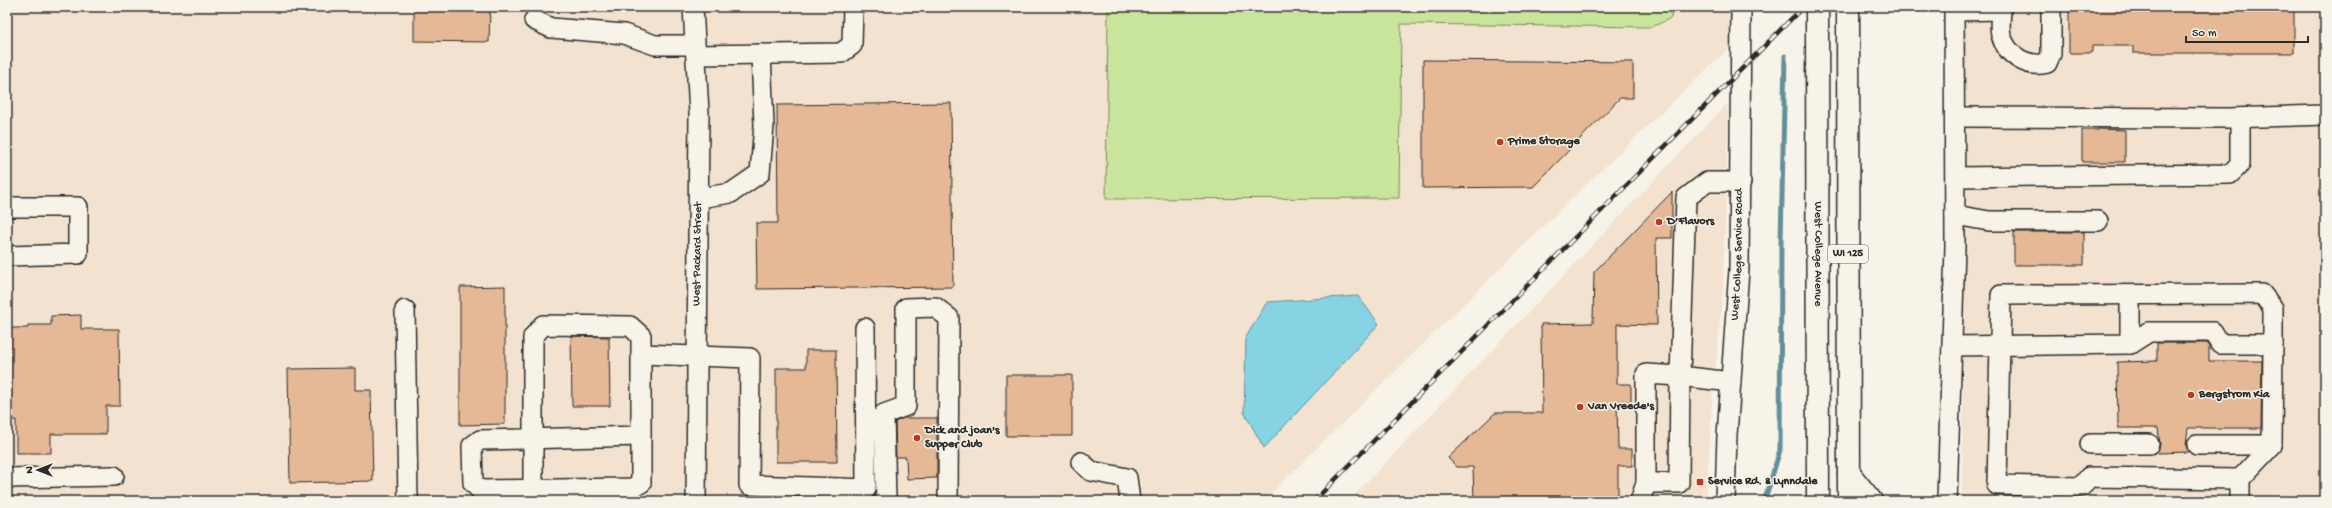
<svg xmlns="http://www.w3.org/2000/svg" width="2332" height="508" viewBox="0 0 2332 508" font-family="'Gochi Hand',sans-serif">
	<rect width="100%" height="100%" fill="#f7f3e8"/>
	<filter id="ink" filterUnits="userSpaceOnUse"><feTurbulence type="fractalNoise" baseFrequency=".025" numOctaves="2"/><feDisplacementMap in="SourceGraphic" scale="8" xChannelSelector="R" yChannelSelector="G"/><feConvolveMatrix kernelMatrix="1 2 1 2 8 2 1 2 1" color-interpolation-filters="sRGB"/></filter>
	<g filter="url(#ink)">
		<path fill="#f2e2cf" d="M 7,7 L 1730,7 L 1730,47 L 1568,202 L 1263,501 L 7,501 Z
			M 1954,7 L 2325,7 L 2325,501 L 1962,501 L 1966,84 L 1956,84 Z
			M 1727,104 L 1728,119 L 1723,289 L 1712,404 L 1706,501 L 1349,501 Z"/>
		<path fill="#c9e49b" stroke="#7a8863" d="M 1108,7 L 1672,7 L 1671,18 L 1652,27 L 1401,24 L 1399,198 L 1106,199 Z"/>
		<path fill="#86d3e4" stroke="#62909a" d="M 1358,296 L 1379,324 L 1264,448 L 1244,412 L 1246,337 L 1267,302 Z"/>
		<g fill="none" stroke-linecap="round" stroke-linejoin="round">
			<path stroke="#62909a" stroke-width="5" d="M 1766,496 L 1780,450 L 1781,242 L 1785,56"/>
		</g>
		<path fill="#e6b996" stroke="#2b2b2b" d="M 414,7 L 490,7 L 489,42 L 414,41 Z
			M 2069,7 L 2294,7 L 2294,53 L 2133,53 L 2133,46 L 2092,46 L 2092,53 L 2069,53 Z
			M 1423,60 L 1633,62 L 1633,98 L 1620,98 L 1533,187 L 1423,188 Z
			M 951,103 L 953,287 L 757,289 L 756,223 L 778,223 L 777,105 Z
			M 2098,129 L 2125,130 L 2125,162 L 2082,162 L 2082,130 L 2098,130 Z
			M 1672,192 L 1672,238 L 1656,238 L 1657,325 L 1617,324 L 1617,384 L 1631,384 L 1631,402 L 1617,401 L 1618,449 L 1632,449 L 1632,466 L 1618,466 L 1618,501 L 1474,501 L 1473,467 L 1457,467 L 1448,458 L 1495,413 L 1542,413 L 1541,324 L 1593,323 L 1594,272 Z
			M 2014,232 L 2084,232 L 2084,265 L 2014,265 Z
			M 505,286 L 505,424 L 460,425 L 460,287 Z
			M 81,315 L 81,329 L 119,329 L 120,406 L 106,406 L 106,434 L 51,434 L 51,453 L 16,453 L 16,420 L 7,420 L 7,328 L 28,328 L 28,325 L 51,325 L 51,316 Z
			M 571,336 L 609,337 L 610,406 L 572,406 Z
			M 2157,343 L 2207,343 L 2209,347 L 2209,361 L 2262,361 L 2261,428 L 2188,428 L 2186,445 L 2188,452 L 2158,453 L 2160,444 L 2158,428 L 2118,428 L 2117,362 L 2157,361 Z
			M 806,350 L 836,350 L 837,462 L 776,462 L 776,368 L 806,368 Z
			M 355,368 L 355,390 L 371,390 L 373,481 L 290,483 L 288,369 Z
			M 1006,375 L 1072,375 L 1072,436 L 1006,436 Z
			M 904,418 L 937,418 L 937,478 L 907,479 L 906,457 L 896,457 L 895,422 Z"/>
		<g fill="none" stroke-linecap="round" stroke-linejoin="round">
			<g stroke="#2b2b2b" stroke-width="22">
				<g id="minor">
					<path d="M 693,7 L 699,113 L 696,501"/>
					<path d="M 2001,7 C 2001,15 1999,27 2001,35 C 2007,56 2027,68 2047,63 L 2051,54 L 2051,7"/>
					<path d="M 1954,11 L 2001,10"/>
					<path d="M 534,20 L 551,28 L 624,34 L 655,45 L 695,45"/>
					<path d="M 696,55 L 841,53 L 852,45 L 853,7"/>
					<path d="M 1956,117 L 2229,118 L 2325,115"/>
					<path d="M 1956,177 L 2230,174 L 2240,164 L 2240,118"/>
					<path d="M 699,198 L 731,193 L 760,173 L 764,125 L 761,54"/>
					<path d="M 7,207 L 78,207 L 78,254 L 7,256"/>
					<path d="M 1955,215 L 1989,221 L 2098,221"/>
					<path d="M 2130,295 L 2130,344"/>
					<path d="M 405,310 L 408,501"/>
					<path d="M 1952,346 L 2130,344 L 2149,332 L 2213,332 L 2220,344 L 2273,344 L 2272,445 L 2240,479 L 2240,501"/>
					<path d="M 641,354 L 750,358 L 749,485 L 840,488 L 840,501"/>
					<path d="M 1731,382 L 1680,376 L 1686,198 L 1707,182 L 1741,182"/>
					<path d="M 2090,444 L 2149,444"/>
					<path d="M 2197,445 L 2272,445"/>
					<path d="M 1081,462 L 1091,471 L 1127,478 L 1130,501"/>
					<path d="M 7,478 L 114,476"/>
					<path d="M 2240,479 L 2089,477 L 2081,487 L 1997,485 L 2001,295 L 2262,294 L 2273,308 L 2273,344"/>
					<path d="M 840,488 L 866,489 L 865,328"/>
					<path d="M 533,501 C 533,446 533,392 533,337 L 543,325 L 630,326 L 641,336 L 641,483 L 632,488 L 480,490 L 473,483 L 472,446 L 480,440 L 641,436"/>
					<path d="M 886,501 L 884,414 L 906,406 L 906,308 L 935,307 L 949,318 L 948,501"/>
					<path d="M 1640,501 L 1646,483 L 1646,374 L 1680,376 L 1679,483 L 1646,483"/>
					<path id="s1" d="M 1725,501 L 1727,435 L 1739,270 L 1741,7"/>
					<path d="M 1947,501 L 1955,247 L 1954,7"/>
				</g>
			</g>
			<g stroke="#2b2b2b" stroke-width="25">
				<g id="major">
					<path id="s2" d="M 1817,7 L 1818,501"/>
					<path d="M 1848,7 L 1849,501"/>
					<path d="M 1849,474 L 1871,501"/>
				</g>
			</g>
			<use href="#minor" stroke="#f7f3e8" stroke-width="19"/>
			<use href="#major" stroke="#f7f3e8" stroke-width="22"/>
			<g stroke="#2b2b2b" stroke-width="4.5">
				<path id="rail" d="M 1314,501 L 1803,7"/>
			</g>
			<use href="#rail" stroke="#f7f3e8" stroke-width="3" stroke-dasharray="9" stroke-linecap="butt"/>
		</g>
	</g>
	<g fill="#c8321e" stroke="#f7f3e8" stroke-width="1.5">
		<circle cx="1500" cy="142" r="4"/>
		<circle cx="1659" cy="222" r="4"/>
		<circle cx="2191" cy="395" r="4"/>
		<circle cx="1580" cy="407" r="4"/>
		<circle cx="917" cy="438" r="4"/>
		<rect x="1696" y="478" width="8" height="8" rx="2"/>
	</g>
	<g text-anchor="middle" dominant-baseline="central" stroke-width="3" stroke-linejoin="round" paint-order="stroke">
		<rect fill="#f7f3e8" stroke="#686764" stroke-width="1" x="1828" y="245" width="40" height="18" rx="3"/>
		<g font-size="11" font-weight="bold" fill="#2b2b2b">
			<text x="1848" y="254">WI 125</text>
		</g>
		<g font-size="12" font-weight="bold" fill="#2b2b2b" stroke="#f7f3e8" text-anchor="start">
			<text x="1508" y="142">Prime Storage</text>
			<text x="1667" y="222">D’Flavors</text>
			<text x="2199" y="395">Bergstrom Kia</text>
			<text x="1588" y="407">Van Vreede's</text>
			<text x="925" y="431">Dick and joan's<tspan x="925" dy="14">Supper Club</tspan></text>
			<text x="1708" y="482">Service Rd. &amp; Lynndale</text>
		</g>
		<g font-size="12" fill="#2b2b2b" stroke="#f7f3e8">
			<text transform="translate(698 254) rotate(-89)">West Packard Street</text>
			<text stroke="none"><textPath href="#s1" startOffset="247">West College Service Road</textPath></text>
			<text stroke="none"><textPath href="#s2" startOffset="247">West College Avenue</textPath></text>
		</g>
	</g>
	<rect width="2332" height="508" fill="none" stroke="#f7f3e8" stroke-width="24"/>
	<rect x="12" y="12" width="2308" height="484" fill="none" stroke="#2b2b2b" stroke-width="1.5" filter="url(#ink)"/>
	<g transform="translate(38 470) rotate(270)" stroke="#f7f3e8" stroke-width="3" paint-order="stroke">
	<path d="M0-3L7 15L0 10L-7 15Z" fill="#2b2b2b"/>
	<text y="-6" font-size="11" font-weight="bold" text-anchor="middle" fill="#2b2b2b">N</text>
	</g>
	<path d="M2186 36v6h122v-6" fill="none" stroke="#2b2b2b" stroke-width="2"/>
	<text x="2192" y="36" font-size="12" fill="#2b2b2b" stroke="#f7f3e8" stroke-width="3" paint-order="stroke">50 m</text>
</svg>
